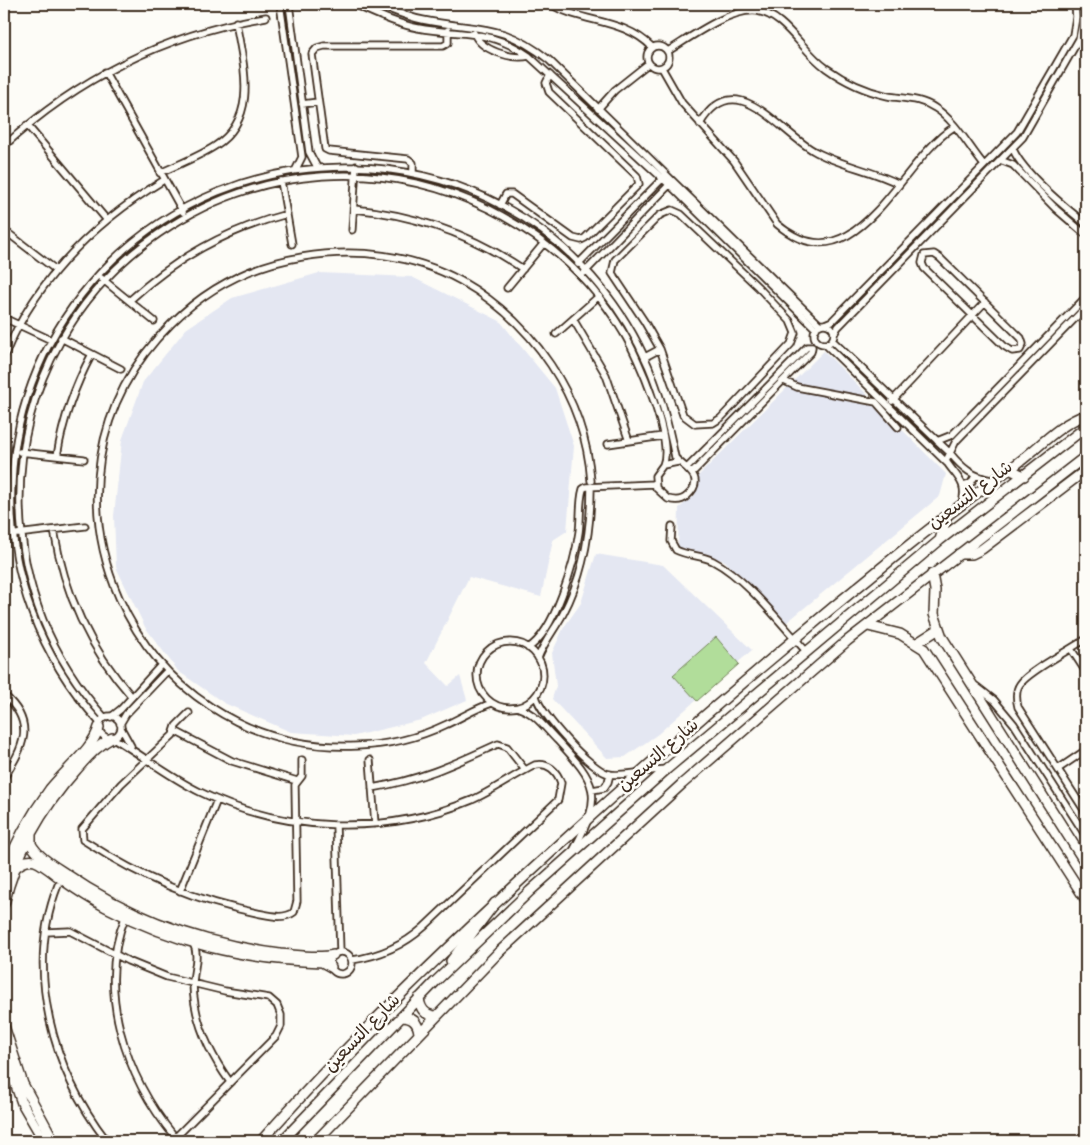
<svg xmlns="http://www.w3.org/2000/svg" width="1090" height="1145" viewBox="0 0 1090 1145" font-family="'Indie Flower','Playpen Sans Arabic',sans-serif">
	<rect width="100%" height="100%" fill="#fdfcf7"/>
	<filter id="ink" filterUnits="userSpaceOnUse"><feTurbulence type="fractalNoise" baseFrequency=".02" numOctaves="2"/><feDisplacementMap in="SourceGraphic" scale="10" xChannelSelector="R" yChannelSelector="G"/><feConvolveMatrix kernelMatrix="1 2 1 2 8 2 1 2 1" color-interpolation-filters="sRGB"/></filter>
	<g filter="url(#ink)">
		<path fill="#e4e7f2" d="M 319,273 L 412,277 L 500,321 L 555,388 L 574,446 L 567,531 L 553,540 L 541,597 L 469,577 L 426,663 L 448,686 L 460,676 L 467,700 L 421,720 L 354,736 L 291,732 L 224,703 L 178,671 L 145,627 L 116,567 L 114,516 L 122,440 L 143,382 L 186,329 L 232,298 Z
			M 824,351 L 946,474 L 940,496 L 786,623 L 725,561 L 678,547 L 679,508 L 695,495 L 698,476 Z
			M 596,554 L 663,565 L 752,650 L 658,734 L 625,757 L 607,758 L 552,699 L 556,686 L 552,653 L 564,627 L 581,603 Z"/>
		<path fill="#b1dd9a" stroke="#76845c" d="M 716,637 L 739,664 L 697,701 L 673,675 Z"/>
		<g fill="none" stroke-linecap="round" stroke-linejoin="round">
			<g stroke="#3b2a1e" stroke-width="9">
				<path id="street" d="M 280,4 L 302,157 L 296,169
					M 289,4 L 309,152 L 317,167
					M 353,4 C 374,13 396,24 418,28 C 462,36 488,28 529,56 L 676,191 L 816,329
					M 376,4 C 392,10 407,17 423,20 C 477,31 502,22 549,60 L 820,325
					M 550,4 C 585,24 623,18 652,47
					M 474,33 C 480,50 512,60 529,56
					M647 57a11 11 0 1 1 22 0a11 11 0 1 1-22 0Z
					M 668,51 C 691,37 730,8 757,11 C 785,15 802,51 826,68 C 844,81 865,91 888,96 C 904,99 920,98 935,108 C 955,120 969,147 984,165
					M 662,68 L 682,103 L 734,161 L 777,224 C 856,291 899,161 954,127
					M 105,72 L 183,212
					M 302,104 L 318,102
					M 598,109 L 615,90 L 649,63
					M 700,124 C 736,63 780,134 816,152 C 842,166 872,170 899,184
					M 27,125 L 106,219
					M 4,146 C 78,78 166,34 266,17
					M 1013,149 C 1022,172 1066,208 1086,224
					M 1000,160 L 1013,165 L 1056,209 L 1086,235
					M 160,173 C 179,164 198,157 215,146 C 260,117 243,65 236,22
					M 413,173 L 413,163 L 408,159 L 329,151 L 325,149 L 312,54 L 317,48 L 324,46 L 443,46 L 448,43 L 448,30
					M 281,181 L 292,244
					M 500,205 L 506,194 L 512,194 L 573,238 L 581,240 L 585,238 L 639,184 L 637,176 L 549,92 L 546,83 L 550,75
					M 354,209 C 416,215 471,234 523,269
					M 672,210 L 681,214 L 758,287 L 790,321 L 795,333 L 791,344 L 721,418 L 713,423 L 695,424 L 683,415 L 660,349 L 644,321 L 612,273 L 615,260 L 660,215 Z
					M 4,230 L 56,270
					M 352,230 L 356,166
					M 934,254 L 940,258 L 1021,338 L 1023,344 L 1020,350 L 1012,351 L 1004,346 L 924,268 L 922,263 L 924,255 Z
					M 578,264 L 665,176
					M 584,273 L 671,183
					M 101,278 L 154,321
					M 507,288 L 544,243
					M 129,301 C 176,258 226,230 287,214
					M 4,318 L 51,340
					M 573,319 L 606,375 L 629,441
					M 825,324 L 832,321 L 1017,132 L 1073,35 L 1076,17 L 1075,4
					M814 334a10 10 0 1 1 20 0a10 10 0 1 1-20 0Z
					M 556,334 L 599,296
					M 834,334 L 838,327 L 1023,137 L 1079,39 L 1083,20 L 1082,4
					M 61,338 L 121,369
					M 832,340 L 950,453 C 962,468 973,477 992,480
					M 825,344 L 947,463
					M 4,357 C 35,280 95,222 164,180
					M 645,357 L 660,349
					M 784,381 L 797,387 L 876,402 L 898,427
					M 892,401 L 985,302
					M 937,441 L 952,435 L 1086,297
					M 608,444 L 663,436
					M 20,452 L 84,459
					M 57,456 C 63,419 74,387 92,354
					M 688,467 L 807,347 L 812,347 L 811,352 L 692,473
					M 963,485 L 971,483 L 975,476
					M 962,503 C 968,482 956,477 946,461 L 956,441 L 1086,307
					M 672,526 L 671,541 L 676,550 C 688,556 701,555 713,561 C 746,578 781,624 806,651
					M 54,530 C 64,594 89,648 132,697
					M 17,534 L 85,526
					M 1086,639 C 1071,649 1029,671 1020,684 C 1015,691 1016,699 1018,707 L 1086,813
					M477 675a33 33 0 1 1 66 0a33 33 0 1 1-66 0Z
					M 528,648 C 555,632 575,561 579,532 C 581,518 579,502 583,489 L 586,487 L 655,484
					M 1071,649 L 1086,672
					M 538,658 C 544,642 555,629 563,614 C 584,574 591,532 591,487
					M 976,686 L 994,700 L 1014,724 L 1086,836
					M 4,695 C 37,724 23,747 4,778
					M 536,696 C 540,714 591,770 609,774 C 623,777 651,770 667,769
					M 492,703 C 476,708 461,718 445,725 C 418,738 387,745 357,746 C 132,756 10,482 171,324 C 207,288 252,265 302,257 C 356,248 412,254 461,281 C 533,322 585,397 591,481
					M 519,708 C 535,713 545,728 557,740 C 597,783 604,794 574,849
					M 189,713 L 176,726 L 173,735 L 121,784 L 82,829 L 83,840 L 88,843 C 140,877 196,901 257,913 C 268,915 284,920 294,912 L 297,901 L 295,785 L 302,776 L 302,760
					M99 727a11 11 0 1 1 22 0a11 11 0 1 1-22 0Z
					M 111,717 L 121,709 L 161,665
					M 105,718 C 51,658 22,586 20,506 C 15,262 270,102 489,209 C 545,237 591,278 623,332 C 638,356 674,440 663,465
					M 100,723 C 40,657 7,573 12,482 C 15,404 47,330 100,273 C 236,128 473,131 600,286 C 643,338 662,392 675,457 C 680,466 709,476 687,496 C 682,501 675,501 668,499 L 656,488 L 655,476 L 663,465 L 678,462
					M 120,724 L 126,714 L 167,671
					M 121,728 L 131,746
					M 175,731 L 232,761 L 297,781
					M 113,738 C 142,755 169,777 200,792 C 283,833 386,836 472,800 C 494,790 513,776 535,765 C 548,762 557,771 561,783 L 558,800 L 424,927 C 403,946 380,956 352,960
					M 370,760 L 375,824
					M 1058,769 L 1086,750
					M 372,788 C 423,779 452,765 498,744 L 507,747 L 525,770
					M 592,790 L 604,788 L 608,782 L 610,774
					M 336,825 L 340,952
					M 58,885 C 24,971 53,1071 107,1141
					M 180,891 L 217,800
					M 126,915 C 95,990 126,1078 175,1137
					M 46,932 L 70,931 L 128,961 L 167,977 L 225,991 L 269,998 L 277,1005 L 281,1015 L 281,1026 L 276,1036 L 172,1141
					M 193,943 C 200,956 193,970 193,985 C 194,1021 209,1053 230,1082
					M330 963a11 11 0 1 1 22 0a11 11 0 1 1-22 0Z"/>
			</g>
			<g stroke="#3b2a1e" stroke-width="12">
				<path id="secondary" d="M 959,554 L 972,554 L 982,549 L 1086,470
					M 932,574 L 935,590 L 934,614 L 942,637 L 1086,864
					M 868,626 L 900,634 L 924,649 L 1086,900
					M 917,643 L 939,629
					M 31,831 L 31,844 C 38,857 54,866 66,874 C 130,918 203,944 280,954 C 297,955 317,959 333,955
					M 14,869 C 20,863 27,859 35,861 C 45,865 54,874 63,880 C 77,890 91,899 106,907 C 177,944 242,959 322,962 L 331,967
					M 4,873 C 15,843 31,815 50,789 C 64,771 94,748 99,727
					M 4,904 C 16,853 42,808 77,769 C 87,757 98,745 112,738
					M 4,1026 L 23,1084 L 54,1141
					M 4,1052 L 22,1103 L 44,1141
					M 261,1141 C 354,1036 456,939 559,845 C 673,741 789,642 908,546 C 943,518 978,492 1014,466 C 1038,449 1058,424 1086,415"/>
			</g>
			<g stroke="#3b2a1e" stroke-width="12">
				<path id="primary" d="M 1009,469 L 1024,476
					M 940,540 L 947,515
					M 451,961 L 495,903
					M 419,998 C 420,1009 425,1015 435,1016
					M 401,1017 C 412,1017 418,1022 419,1033
					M 282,1141 L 435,982 L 530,891 L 667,769 L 940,540 L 1086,427
					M 316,1141 L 499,952 L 682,784 L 847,641 L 1086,456"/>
			</g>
			<use href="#street" stroke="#fdfcf7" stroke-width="5.5"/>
			<use href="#secondary" stroke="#fdfcf7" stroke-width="9"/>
			<use href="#primary" stroke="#fdfcf7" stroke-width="9"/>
		</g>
	</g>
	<g text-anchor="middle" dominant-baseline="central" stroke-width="5" stroke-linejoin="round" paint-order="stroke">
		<g font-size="18" fill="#3b2a1e" stroke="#fdfcf7">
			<text transform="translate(971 496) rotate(-37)">شارع التسعين</text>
			<text transform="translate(659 756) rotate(-41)">شارع التسعين</text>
			<text transform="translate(363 1034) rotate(-46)">شارع التسعين</text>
		</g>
	</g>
	<rect width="1090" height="1145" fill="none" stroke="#fdfcf7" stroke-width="20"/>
	<rect x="10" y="10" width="1070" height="1125" fill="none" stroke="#3b2a1e" stroke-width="2" filter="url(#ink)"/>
</svg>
